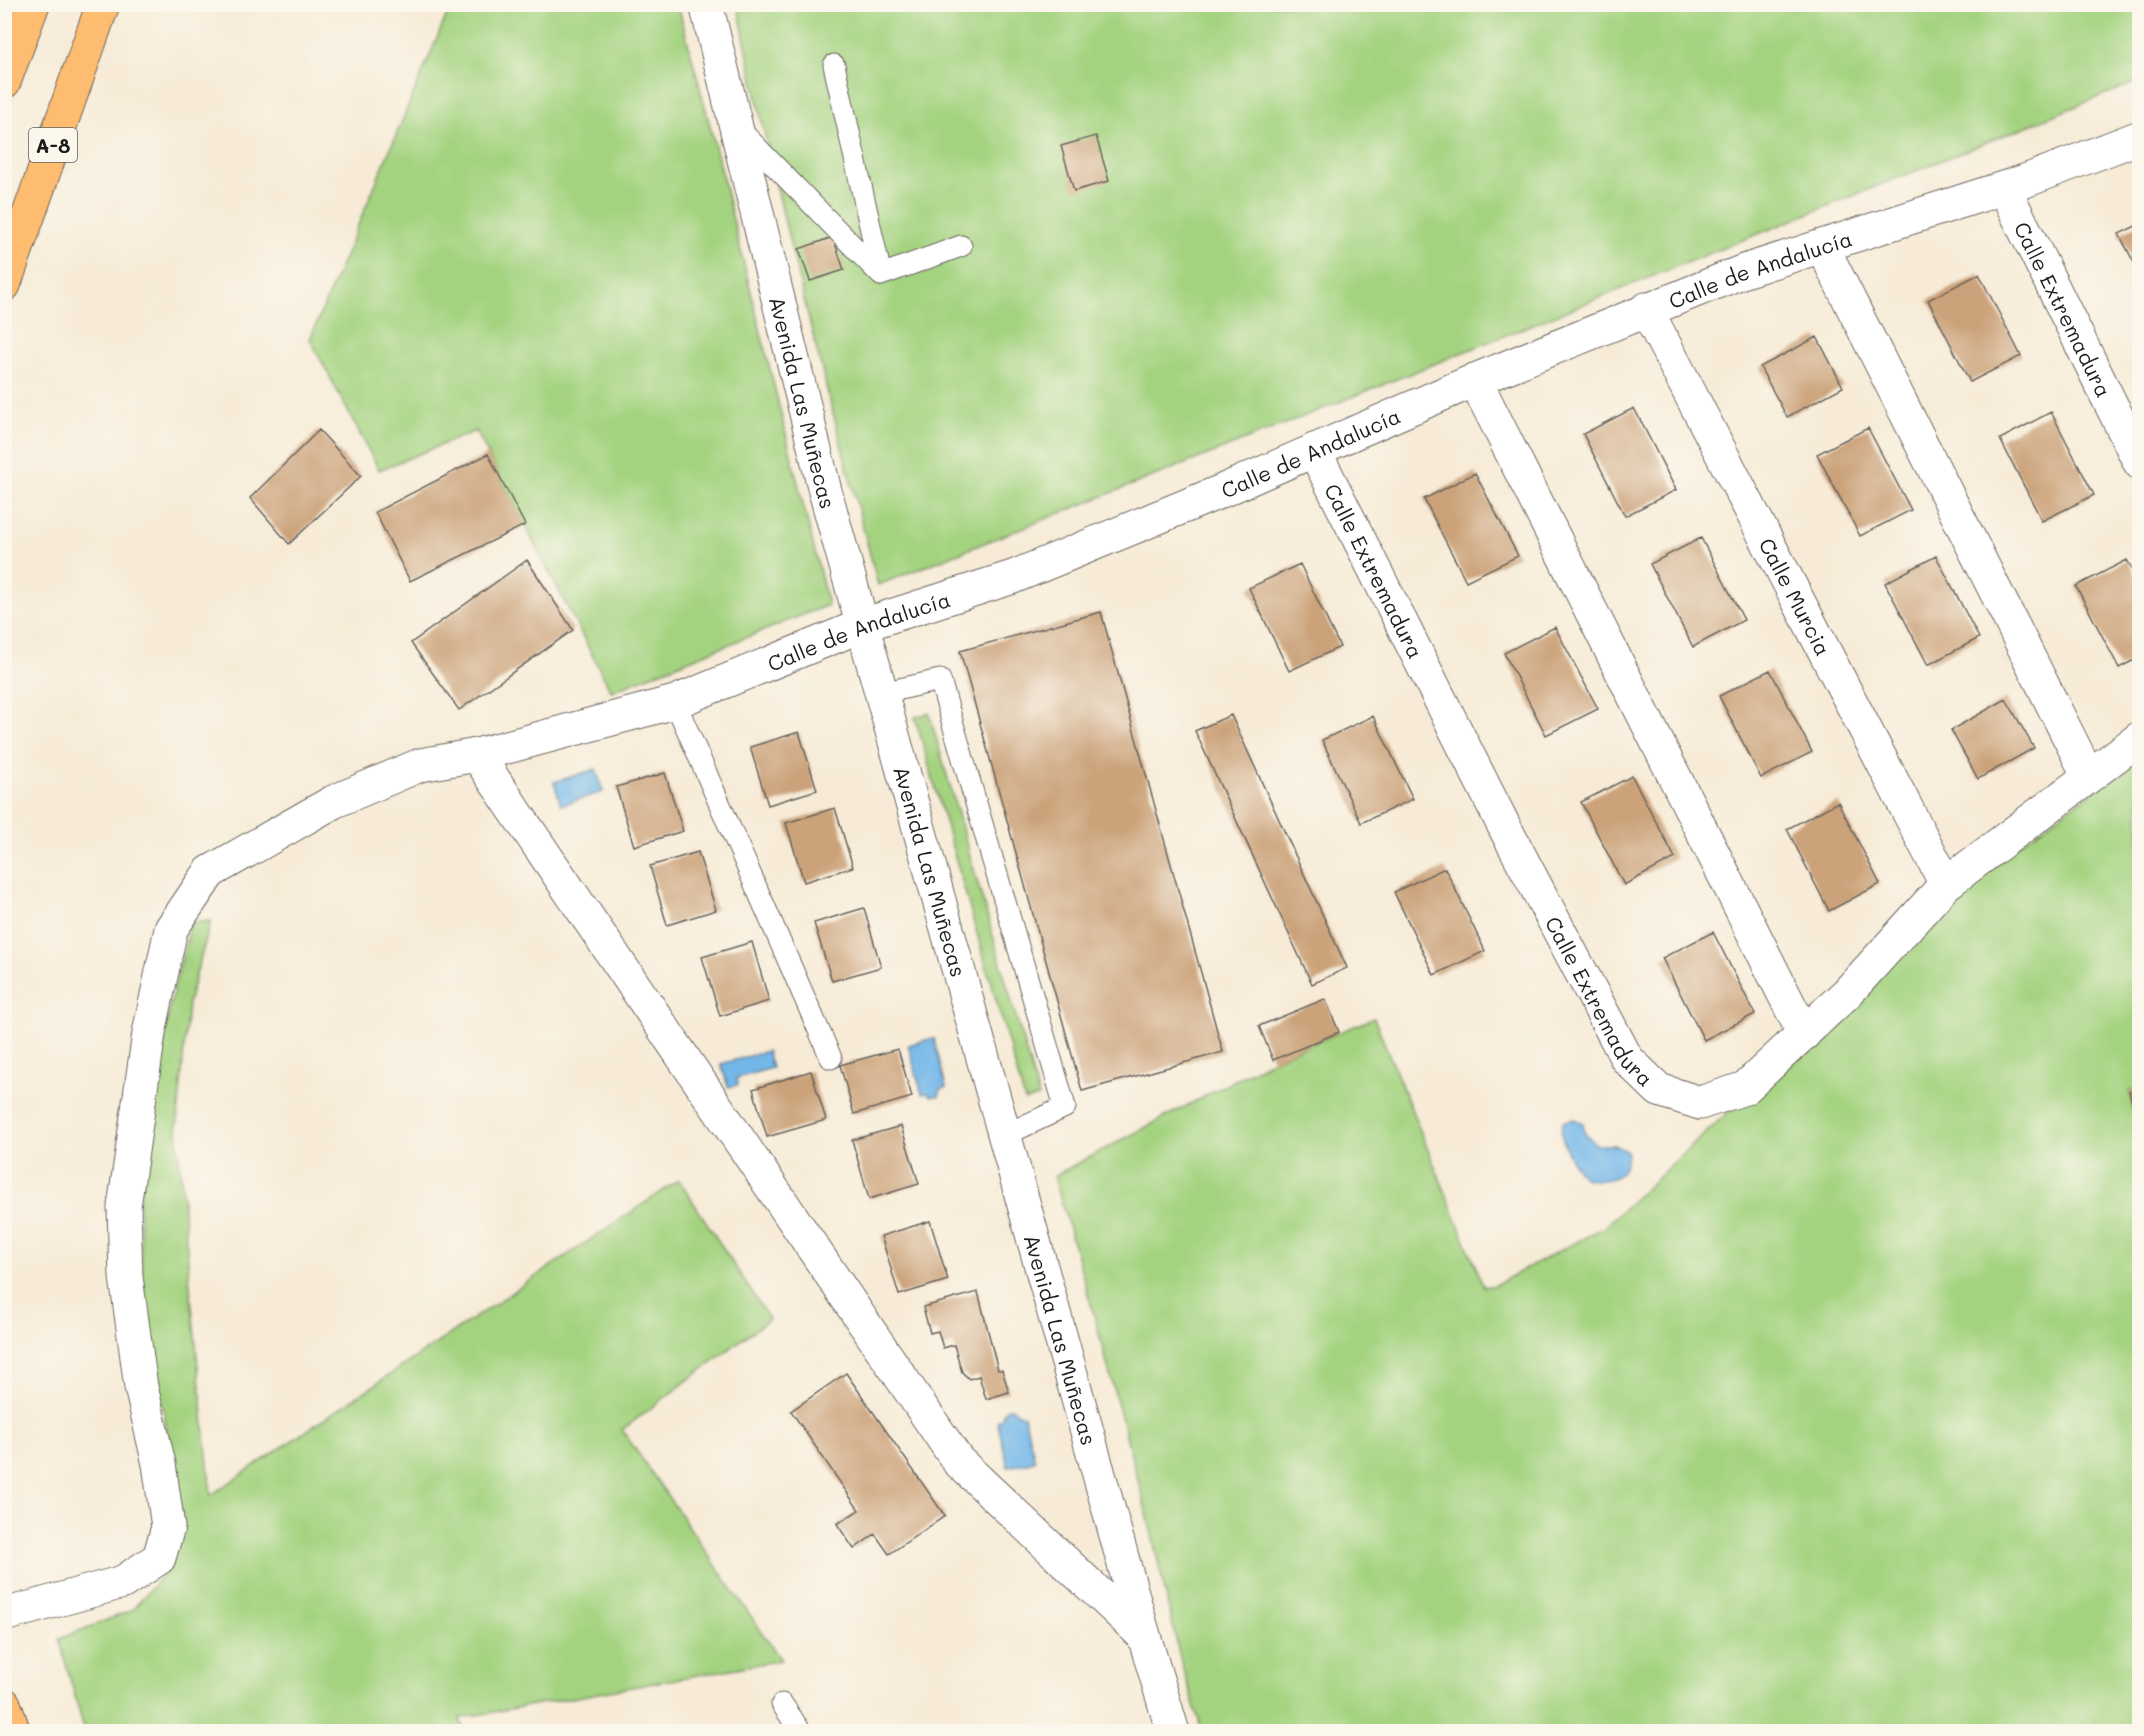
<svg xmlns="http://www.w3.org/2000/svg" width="2144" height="1736" viewBox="0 0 2144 1736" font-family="Mali,sans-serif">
	<rect width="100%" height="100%" fill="#fbf7ec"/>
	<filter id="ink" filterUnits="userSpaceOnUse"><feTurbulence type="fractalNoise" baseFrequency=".0167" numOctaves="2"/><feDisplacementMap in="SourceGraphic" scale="12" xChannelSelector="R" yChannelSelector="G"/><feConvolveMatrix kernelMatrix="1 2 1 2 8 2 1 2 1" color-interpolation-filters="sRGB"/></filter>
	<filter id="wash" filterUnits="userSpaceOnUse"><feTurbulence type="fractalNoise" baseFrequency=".008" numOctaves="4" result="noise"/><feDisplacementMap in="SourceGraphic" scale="24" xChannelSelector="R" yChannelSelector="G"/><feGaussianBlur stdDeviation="1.35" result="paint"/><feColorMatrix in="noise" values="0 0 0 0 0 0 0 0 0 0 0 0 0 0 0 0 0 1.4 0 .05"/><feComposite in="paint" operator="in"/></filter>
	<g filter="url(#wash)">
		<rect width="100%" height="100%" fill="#f7ebd7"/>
		<path fill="#a4d380" stroke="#60784e" stroke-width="1.5" d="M 451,5 L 678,5 L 710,126 L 828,605 L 611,691 L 476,431 L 379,470 L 310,339 Z
			M 738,5 L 2139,5 L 2139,81 L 1215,452 L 878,585 C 828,393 775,200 738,5 Z
			M 929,713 L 1039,1097 L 1025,1101 L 915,717 Z
			M 2139,759 L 2140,1088 L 2129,1091 L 2140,1134 L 2139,1731 L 1202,1731 L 1181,1662 L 1149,1522 L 1096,1322 L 1054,1176 L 1273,1060 L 1374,1018 L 1484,1287 L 1495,1285 L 1603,1228 L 2014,848 Z
			M 211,921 L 188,1003 L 177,1129 L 190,1286 L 211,1495 L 679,1180 L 769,1319 L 622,1430 L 781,1660 L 460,1718 L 464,1731 L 85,1732 L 59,1639 L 132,1610 L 160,1578 L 177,1536 L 167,1430 L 144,1306 L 139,1203 L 170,1005 L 191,923 Z"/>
		<path fill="#73b7e9" stroke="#486a82" stroke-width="1.5" d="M 596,769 L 603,792 L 561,805 L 554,782 Z
			M 934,1038 L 946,1088 L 941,1089 L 939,1096 L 930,1096 L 928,1093 L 922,1094 L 908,1045 Z
			M 767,1051 L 772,1068 L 737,1078 L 738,1085 L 728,1087 L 721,1064 Z
			M 1574,1119 L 1583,1123 L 1585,1134 L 1597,1145 L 1614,1145 L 1627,1151 C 1627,1170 1618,1181 1599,1180 C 1595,1180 1588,1180 1585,1178 C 1576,1173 1562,1142 1561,1132 C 1561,1128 1563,1125 1563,1122 Z
			M 1008,1408 L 1013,1408 L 1020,1415 L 1024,1415 L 1035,1461 L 1008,1467 L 997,1420 L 1001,1420 L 1004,1411 Z"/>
		<g id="blocks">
			<path fill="#cba279" d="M 1096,136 L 1109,181 L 1074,191 L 1061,146 Z
				M 2140,224 L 2140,274 L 2119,234 Z
				M 833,237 L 844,270 L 810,281 L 799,249 Z
				M 1979,274 L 2021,356 L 1970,382 L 1928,300 Z
				M 1817,337 L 1843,387 L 1787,417 L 1760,367 Z
				M 1634,408 L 1676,490 L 1625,516 L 1583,434 Z
				M 2051,412 L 2094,495 L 2042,521 L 2000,439 Z
				M 1868,428 L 1911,510 L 1860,536 L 1817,454 Z
				M 319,430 L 361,476 L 289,544 L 250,498 Z
				M 488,454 L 525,525 L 410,581 L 375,512 Z
				M 1475,473 L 1518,556 L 1466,581 L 1424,499 Z
				M 1701,538 L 1744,620 L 1693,647 L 1650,564 Z
				M 1936,556 L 1979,638 L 1928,665 L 1885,583 Z
				M 527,560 L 573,630 L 459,710 L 411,643 Z
				M 2127,560 L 2140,583 L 2140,657 L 2119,668 L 2076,586 Z
				M 1300,564 L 1340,647 L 1289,671 L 1249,588 Z
				M 1101,612 L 1223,1052 L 1082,1091 L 960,651 Z
				M 1555,627 L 1598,709 L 1546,735 L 1504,653 Z
				M 1770,670 L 1812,752 L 1761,778 L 1719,696 Z
				M 2006,699 L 2034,748 L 1978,779 L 1951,730 Z
				M 1231,715 L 1347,968 L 1312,984 L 1195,731 Z
				M 1373,716 L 1413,799 L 1361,823 L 1322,740 Z
				M 799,732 L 817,790 L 768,805 L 750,747 Z
				M 665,773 L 683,831 L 634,846 L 616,787 Z
				M 1632,776 L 1675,858 L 1624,885 L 1581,802 Z
				M 1838,802 L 1880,884 L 1829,911 L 1787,829 Z
				M 835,808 L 853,867 L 804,882 L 786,823 Z
				M 698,852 L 716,910 L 667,925 L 650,866 Z
				M 1445,868 L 1485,951 L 1434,975 L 1394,892 Z
				M 864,908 L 881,967 L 832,981 L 814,923 Z
				M 1713,932 L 1755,1014 L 1704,1040 L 1662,958 Z
				M 752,942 L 769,1001 L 720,1016 L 702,957 Z
				M 1325,999 L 1339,1032 L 1273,1060 L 1259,1026 Z
				M 898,1049 L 912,1097 L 854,1114 L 840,1065 Z
				M 811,1071 L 826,1120 L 767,1137 L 753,1089 Z
				M 2140,1088 L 2140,1130 L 2139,1131 L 2129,1091 Z
				M 901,1126 L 919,1184 L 869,1199 L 852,1140 Z
				M 930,1221 L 948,1280 L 899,1295 L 881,1236 Z
				M 978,1292 L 998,1370 L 1002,1370 L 1009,1392 L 986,1399 L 979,1376 L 969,1379 L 962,1372 L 954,1345 L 943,1348 L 938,1331 L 930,1333 L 923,1307 Z
				M 846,1373 L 945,1516 L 889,1554 L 875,1534 L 854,1549 L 837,1524 L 859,1510 L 791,1411 Z"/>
		</g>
	</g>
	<g filter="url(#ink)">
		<use href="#blocks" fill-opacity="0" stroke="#69645d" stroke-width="1.5"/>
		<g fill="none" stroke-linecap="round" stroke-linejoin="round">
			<g stroke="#69645d" stroke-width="23">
				<path id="service" d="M 834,65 L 881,275
					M 739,129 L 881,275 L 961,246
					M 882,693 L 940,680 L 1065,1107 L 1005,1135
					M 675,702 L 831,1058
					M 782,1704 L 801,1732"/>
			</g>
			<g stroke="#69645d" stroke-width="35">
				<path id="pedestrian" d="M 1822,246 L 2088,775
					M 1475,380 L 1804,1034"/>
			</g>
			<g stroke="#69645d" stroke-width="35">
				<g id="minor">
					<path id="s1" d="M 2004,188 L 2140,463"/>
					<path id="s2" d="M 1646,309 L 1946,884"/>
					<path id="s3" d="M 1314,450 L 1506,830 L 1627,1059 L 1659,1090 L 1700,1103 L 1745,1088 L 1847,993 L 1946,884 L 2140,738"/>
					<path d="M 477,755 L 958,1461 L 1144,1636"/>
					<path id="s4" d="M 4,1615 L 123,1582 L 159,1558 L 168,1527 L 159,1464 L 141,1387 L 126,1277 L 124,1207 L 149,1033 L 171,929 L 210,872 L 333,802 L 420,765 L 477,755 L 675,702 L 863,625 L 1013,577 L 1217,493 L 1475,380 L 1744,271 L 2025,181 L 2140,137"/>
				</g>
			</g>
			<g stroke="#69645d" stroke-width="35">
				<g id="tertiary">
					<path id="s5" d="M 706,4 L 825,491 L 1144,1636 L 1173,1732"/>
				</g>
			</g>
			<g stroke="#69645d" stroke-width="35">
				<path id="motorway" d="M 4,82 L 33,4
					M 4,285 L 103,4
					M 4,1704 L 14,1732"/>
			</g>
			<use href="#service" stroke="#fff" stroke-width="21"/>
			<use href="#pedestrian" stroke="#fff" stroke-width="33"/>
			<use href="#minor" stroke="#fff" stroke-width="33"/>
			<use href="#tertiary" stroke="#fff" stroke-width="33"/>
			<use href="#motorway" stroke="#fdbc70" stroke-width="33"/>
		</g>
	</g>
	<g text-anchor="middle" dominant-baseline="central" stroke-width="5" stroke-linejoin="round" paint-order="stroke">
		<rect fill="#fbf7ec" stroke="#5f5e5a" stroke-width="1.5" x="29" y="128" width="48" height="34" rx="4.5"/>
		<g font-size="20" font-weight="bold" fill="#1c1c1c">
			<text x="53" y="145">A-8</text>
		</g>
		<g font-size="21" fill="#1c1c1c" stroke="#fbf7ec">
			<text stroke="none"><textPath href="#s4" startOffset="2542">Calle de Andalucía</textPath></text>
			<text stroke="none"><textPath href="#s1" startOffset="135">Calle Extremadura</textPath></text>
			<text stroke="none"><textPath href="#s5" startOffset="410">Avenida Las Muñecas</textPath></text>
			<text stroke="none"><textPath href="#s4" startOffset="2056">Calle de Andalucía</textPath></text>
			<text stroke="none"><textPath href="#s3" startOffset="135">Calle Extremadura</textPath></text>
			<text stroke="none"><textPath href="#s2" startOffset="324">Calle Murcia</textPath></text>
			<text stroke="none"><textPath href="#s4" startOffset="1570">Calle de Andalucía</textPath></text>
			<text stroke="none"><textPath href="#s5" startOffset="896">Avenida Las Muñecas</textPath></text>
			<text stroke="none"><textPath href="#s3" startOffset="621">Calle Extremadura</textPath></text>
			<text stroke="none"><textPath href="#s5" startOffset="1382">Avenida Las Muñecas</textPath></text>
		</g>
	</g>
	<rect width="2144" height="1736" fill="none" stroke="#fbf7ec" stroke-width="24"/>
</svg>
